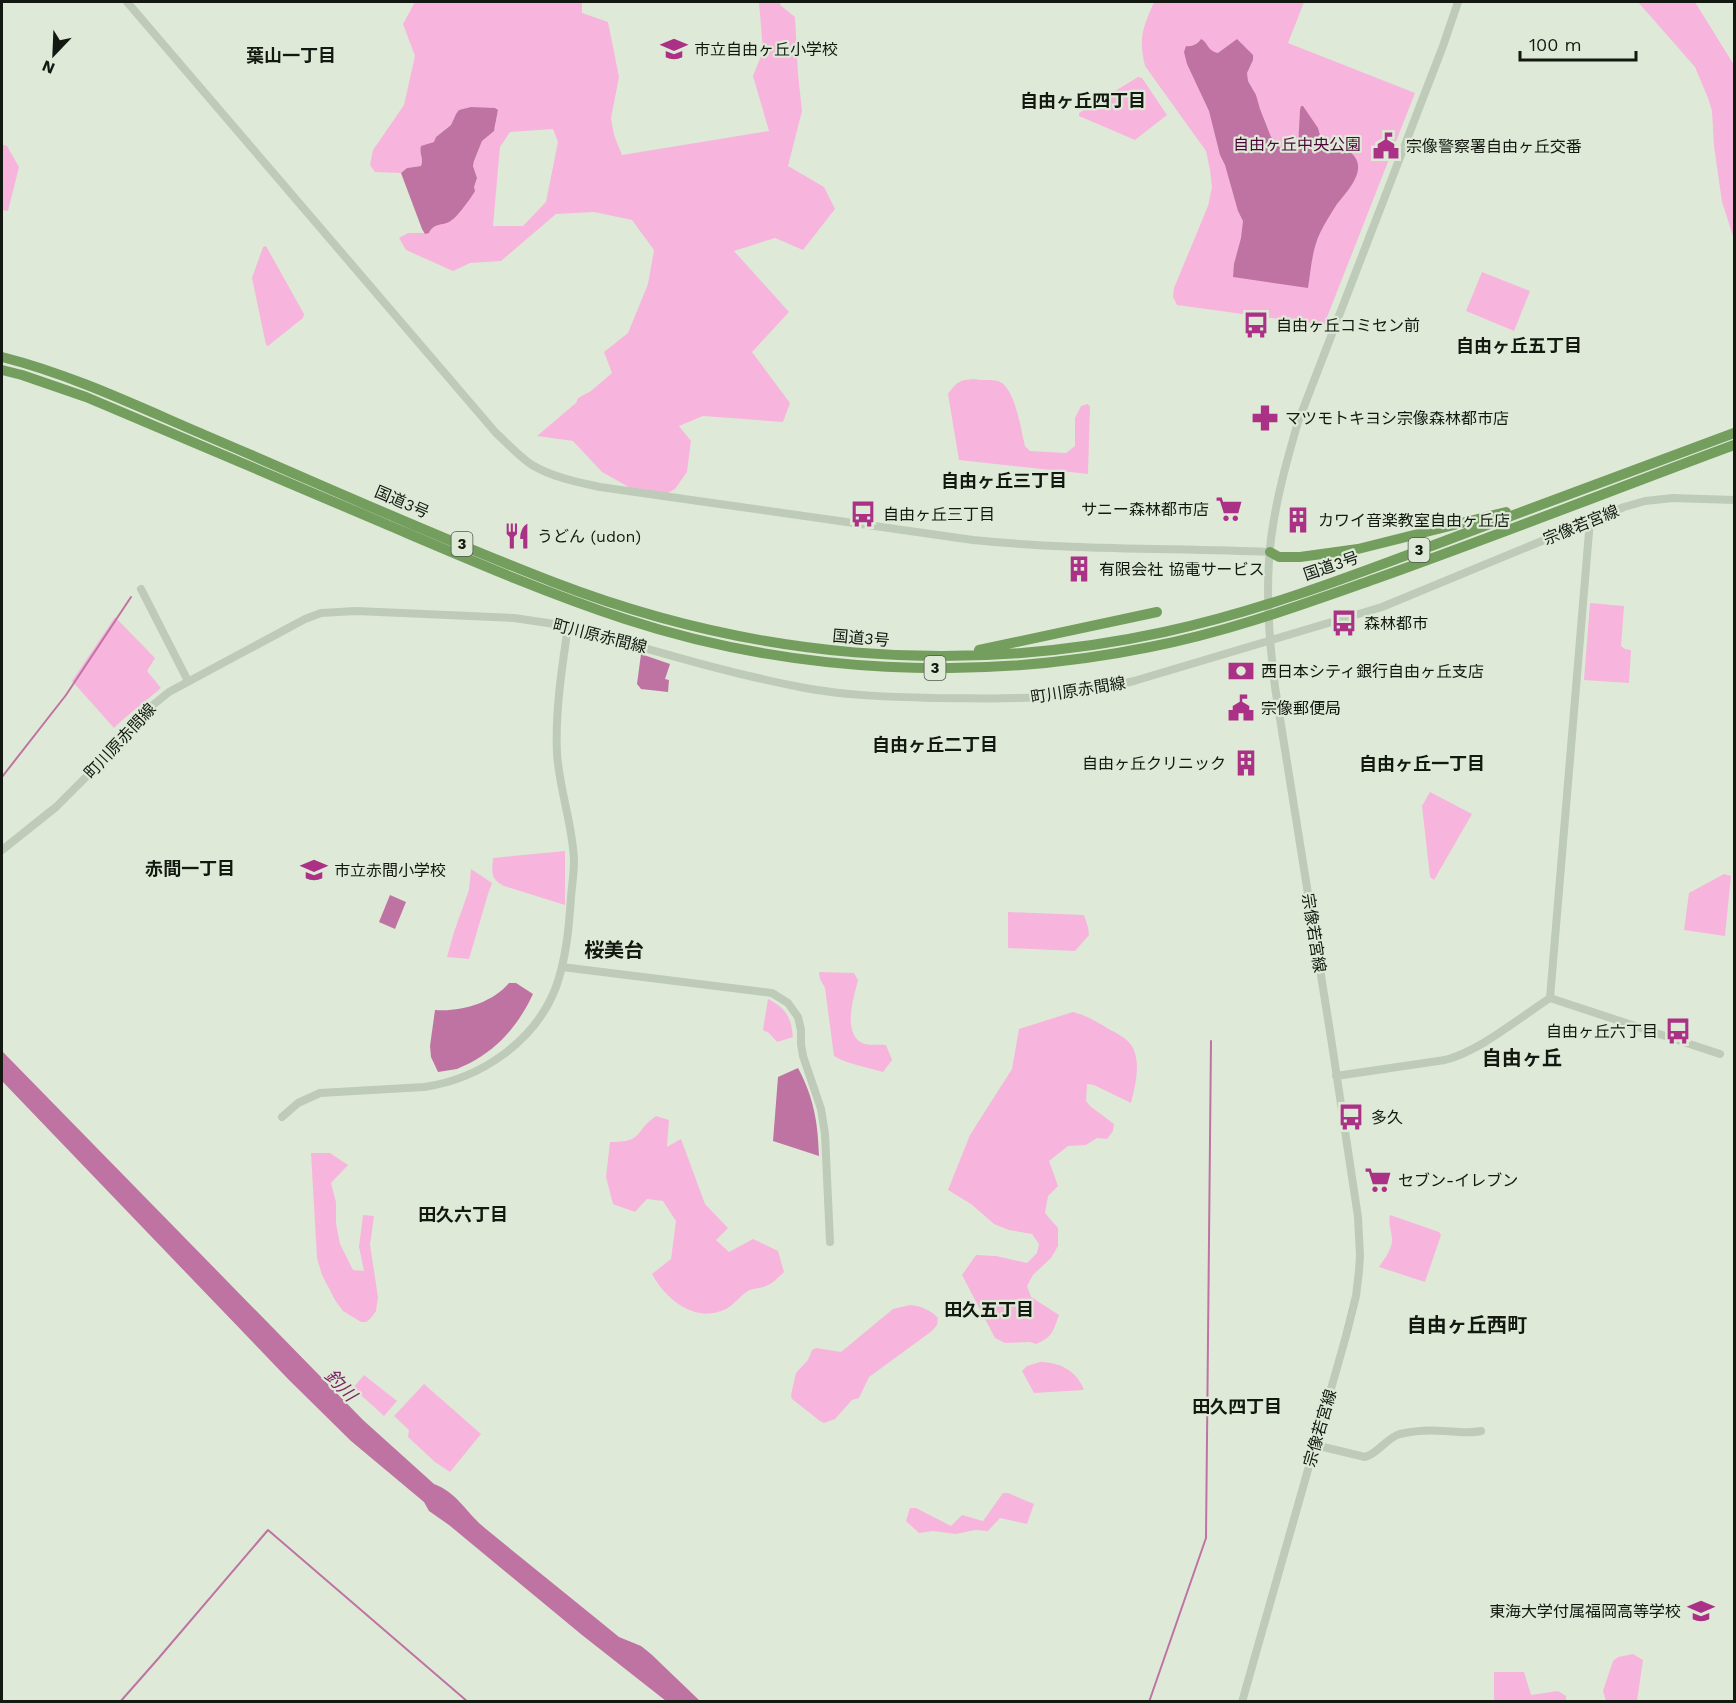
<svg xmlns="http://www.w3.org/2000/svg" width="1736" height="1703" viewBox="0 0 1736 1703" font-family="'Work Sans','Noto Sans JP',sans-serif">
	<rect width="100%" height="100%" fill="#deead7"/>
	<path fill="#f7b5dd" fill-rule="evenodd" d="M 415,2 L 582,2 L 582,13 L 608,22 L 619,77 L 611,118 L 614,135 L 622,155 L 769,131 L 753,76 L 763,51 L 759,2 L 781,2 L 780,5 L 795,17 L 798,74 L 802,111 L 788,166 L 824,187 L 835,209 L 803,250 L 775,238 L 734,251 L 789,312 L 752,352 L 790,403 L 783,422 L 703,416 L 679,426 L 691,441 L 687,472 L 675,489 L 666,494 L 634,490 L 602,472 L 573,441 L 537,436 L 576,403 L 578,398 L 591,391 L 612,373 L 604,352 L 628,333 L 648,284 L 654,250 L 632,220 L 594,212 L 556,214 L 501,261 L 470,263 L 453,271 L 406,250 L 399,238 L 408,233 L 429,233 L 431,228 L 437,224 L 451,221 L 473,194 L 474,187 L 477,178 L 473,166 L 474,161 L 482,141 L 495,128 L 498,110 L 471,107 L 456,114 L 451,125 L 436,137 L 435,142 L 421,147 L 421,158 L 423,163 L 421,166 L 407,168 L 401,173 L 375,172 L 370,165 L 373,150 L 404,105 L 415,56 L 403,24 ZM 553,129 L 558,142 L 546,202 L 523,226 L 493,226 L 500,147 L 510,132 Z
		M 1154,2 L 1304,2 L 1288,43 L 1415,93 L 1324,325 L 1177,305 L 1173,297 L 1174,288 L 1208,206 L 1212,187 L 1210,170 L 1206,151 L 1145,66 C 1138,37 1143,28 1154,2 Z
		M 1638,2 L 1695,2 L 1734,65 L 1734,239 L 1722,202 L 1714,146 L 1712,111 L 1708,98 L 1695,67 Z
		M 1138,77 L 1142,78 L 1167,115 L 1135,140 L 1079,116 L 1079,113 Z
		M 3,145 L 7,146 L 19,167 L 8,211 L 2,210 L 2,146 Z
		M 266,246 L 304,314 L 303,318 L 268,346 L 266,345 L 252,278 L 263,247 Z
		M 1482,272 L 1530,291 L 1514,331 L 1466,311 Z
		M 974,379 C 982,381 990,379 998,381 C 1015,386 1021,430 1025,446 L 1030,451 L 1066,453 L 1075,446 L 1075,418 L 1081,406 L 1087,404 L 1090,406 L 1088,474 L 959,460 L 948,394 C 957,382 959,380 974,379 Z
		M 1590,603 L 1624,606 L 1621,646 L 1625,649 L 1631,650 L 1629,683 L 1584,680 Z
		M 115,617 L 155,658 L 147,671 L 161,688 C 145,702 129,713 114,728 L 72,681 Z
		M 1430,792 L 1472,814 L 1434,880 L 1430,877 L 1422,806 Z
		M 565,851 L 565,905 L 504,886 C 490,878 492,873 493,858 Z
		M 471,869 L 492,883 L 488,894 L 469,959 L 447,957 L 454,932 L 469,890 Z
		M 1724,874 L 1731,876 L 1725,936 L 1684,930 L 1689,893 Z
		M 1008,912 L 1084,915 L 1088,927 L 1089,935 L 1075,951 L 1008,948 Z
		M 819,972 L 854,973 L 858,980 C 854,997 842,1032 862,1043 C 869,1046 879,1044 886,1045 L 892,1060 L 883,1072 C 870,1068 844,1063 834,1056 L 825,988 L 820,979 Z
		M 768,999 C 786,1008 791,1017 793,1037 L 777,1042 L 769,1033 L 763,1030 Z
		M 1073,1012 C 1085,1015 1096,1021 1107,1028 C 1116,1033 1128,1038 1133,1048 C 1141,1064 1135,1087 1131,1103 L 1094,1085 L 1087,1084 L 1086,1101 L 1090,1106 L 1114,1124 L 1113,1131 L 1107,1139 L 1097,1138 L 1086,1145 L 1068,1146 L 1049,1161 L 1058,1186 L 1048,1196 L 1045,1213 L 1058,1228 L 1058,1246 L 1051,1258 L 1033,1275 L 1027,1286 L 1031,1297 L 1059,1315 C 1053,1331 1053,1337 1036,1344 L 1030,1342 L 1005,1343 L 995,1338 L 962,1275 L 976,1255 L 996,1256 L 1027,1263 L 1037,1253 L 1039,1244 L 1032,1234 L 1009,1230 L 994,1224 L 971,1204 L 948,1190 L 970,1135 L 1012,1069 L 1019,1029 Z
		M 656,1116 L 669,1120 L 667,1147 L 681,1139 L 705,1204 L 728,1228 L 716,1240 L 729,1252 L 753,1239 L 778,1251 L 784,1272 C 779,1277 772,1284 766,1286 C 760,1289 753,1288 748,1291 C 740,1296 734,1305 726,1309 C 696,1324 666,1300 652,1274 L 671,1259 L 676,1221 L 663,1201 L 647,1199 L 635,1212 L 613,1204 L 606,1177 L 610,1142 C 645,1142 633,1132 656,1116 Z
		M 311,1153 L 330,1153 L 348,1165 L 331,1183 L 336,1202 L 336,1223 L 340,1244 L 353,1270 L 364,1271 L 359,1247 L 363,1215 L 374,1216 L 370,1245 L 378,1297 L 376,1311 L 371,1318 L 366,1322 L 361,1322 L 343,1311 L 335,1300 L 322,1275 L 317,1258 Z
		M 1390,1215 L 1439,1232 L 1441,1235 L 1425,1282 L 1379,1267 C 1384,1259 1392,1250 1392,1240 C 1392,1230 1388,1227 1390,1215 Z
		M 910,1305 C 921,1306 931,1310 938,1318 L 937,1325 L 932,1331 L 869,1377 L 859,1398 L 852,1400 L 835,1419 L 824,1423 L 820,1421 L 792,1399 L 791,1395 L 796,1373 L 808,1360 L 812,1350 L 816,1348 L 841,1352 L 893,1309 Z
		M 1040,1362 C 1060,1362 1077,1371 1084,1390 L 1034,1393 L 1022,1371 L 1027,1366 Z
		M 364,1375 L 397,1401 L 384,1416 L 353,1388 Z
		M 424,1384 L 481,1434 L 450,1472 L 435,1462 L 408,1437 L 409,1430 L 394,1416 Z
		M 1003,1493 L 1008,1493 L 1034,1504 L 1027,1524 L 1000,1518 L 988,1531 L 975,1530 L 956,1534 L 933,1531 L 919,1533 L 906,1521 L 910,1508 L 916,1508 L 951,1526 L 962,1515 L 983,1521 Z
		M 1633,1654 L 1643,1660 L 1637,1701 L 1606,1701 L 1603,1691 L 1613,1661 L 1618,1657 Z
		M 1494,1672 L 1524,1672 L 1531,1695 L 1558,1691 L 1566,1696 L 1566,1700 L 1494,1701 Z"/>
	<path fill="#bf73a3" d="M 1201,39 C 1209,43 1206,50 1218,53 L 1237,39 L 1253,55 L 1253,60 L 1247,73 L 1248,81 L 1256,95 L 1260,109 L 1271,137 L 1282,150 L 1291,152 L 1298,148 L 1300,110 L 1301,106 L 1303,106 L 1318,128 L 1323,146 C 1332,150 1342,145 1350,152 C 1370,168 1348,190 1337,204 C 1331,213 1325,223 1320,233 C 1312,250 1311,269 1308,288 L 1233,277 L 1234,264 L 1241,238 L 1243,221 L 1238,211 L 1225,165 L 1220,155 L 1209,111 L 1187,64 L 1184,52 L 1186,46 C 1192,47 1198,44 1201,39 Z
		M 471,107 L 495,108 L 498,110 L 494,131 L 482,141 L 474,161 L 473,166 L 477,178 L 474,187 L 475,191 C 471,198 456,219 449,222 C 440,226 434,223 429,233 L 425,234 L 422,229 L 401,173 L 407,168 L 421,166 C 424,160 419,153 421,146 L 434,142 L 436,137 L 451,125 L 456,114 L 459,110 Z
		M 641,654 L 670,664 L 665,679 L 669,680 L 668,692 L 641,689 L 637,684 Z
		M 390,895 L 406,902 L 395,929 L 379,922 Z
		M 509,983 L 516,983 L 533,994 C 519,1024 499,1048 470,1063 C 466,1065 461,1067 457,1069 C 451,1070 444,1071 438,1072 L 431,1057 L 430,1046 L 435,1010 C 461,1012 492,1003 509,983 Z
		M 2,1051 L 363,1420 L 434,1484 C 458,1493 467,1514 486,1529 C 530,1565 575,1601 619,1637 L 641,1646 L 651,1654 L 700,1701 L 666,1701 L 582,1635 L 449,1525 L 429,1511 L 424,1502 L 351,1441 L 289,1380 L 2,1081 Z
		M 798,1068 C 814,1098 818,1123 819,1156 L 773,1141 L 778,1077 Z"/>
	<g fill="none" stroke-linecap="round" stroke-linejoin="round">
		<path stroke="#bf73a3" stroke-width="2" d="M 2,777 L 66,695 L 131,597
			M 120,1702 L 157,1660 L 268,1530 L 468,1702
			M 1149,1702 L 1206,1538 L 1211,1041"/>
		<path stroke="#becbb8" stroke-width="8" d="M 127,2 L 496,433 C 508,444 519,456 532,465 C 552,477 577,482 600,487 L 973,540 C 1071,550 1171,548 1270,552
			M 141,589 L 188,681
			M 2,850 L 56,807 L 99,764 L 148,709 L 169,692 L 305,619 L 321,613 L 356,611 L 514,618 L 568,626 C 646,648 725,673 805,688 C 848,696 892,697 936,698 C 975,698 1015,700 1054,696 C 1081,693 1108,687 1134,681 L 1382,607 L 1624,507 L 1645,501 L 1673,498 L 1734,500
			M 562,967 L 772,993 L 788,1003 L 798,1017 L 801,1030 L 801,1044 L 803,1056 L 821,1109 L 825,1134 L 830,1242
			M 1550,998 L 1590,520
			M 1336,1076 L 1445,1060 C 1480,1051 1519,1018 1550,998 L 1720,1054
			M 282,1117 L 298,1103 L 320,1093 L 424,1087 C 480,1079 535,1042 556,987 C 566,959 569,928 571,897 C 572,885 574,873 574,861 C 573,825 559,789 557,753 C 555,711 562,668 568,626
			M 1315,1445 L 1365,1457 C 1379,1453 1386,1438 1400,1434 C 1413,1431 1430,1430 1443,1431 C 1456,1431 1469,1434 1481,1431
			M 1242,1702 L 1346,1336 L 1356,1296 L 1359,1271 L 1360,1256 L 1358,1217 L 1331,1038 L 1275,687 C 1269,638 1265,588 1271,539 C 1276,499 1287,460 1298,422 L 1443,46 L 1458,2"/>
		<path stroke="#749e5d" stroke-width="10" d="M 2,357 C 73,375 139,407 207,436 C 322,485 436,537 553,582 C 750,658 957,677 1164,632 C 1257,612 1346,578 1434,545 C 1534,507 1635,470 1734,433
			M 2,370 L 22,375 L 86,397 C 185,438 284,481 383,523 C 463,557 543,592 625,619 C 793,674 978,682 1150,647 C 1228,632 1301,605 1375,579 C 1496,536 1615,489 1734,445
			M 1270,552 L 1279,557 L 1300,557 L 1358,549 L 1506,512
			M 979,650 L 1157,612"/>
	</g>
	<defs>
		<g id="school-bare" transform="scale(2.07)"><path d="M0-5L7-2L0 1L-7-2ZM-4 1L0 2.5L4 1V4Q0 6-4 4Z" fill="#aa3186" stroke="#deead7" stroke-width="2.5" paint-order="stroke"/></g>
		<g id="civic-bare" transform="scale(2.07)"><path d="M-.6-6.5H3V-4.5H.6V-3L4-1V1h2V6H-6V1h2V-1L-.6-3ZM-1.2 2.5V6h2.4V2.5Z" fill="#aa3186" stroke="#deead7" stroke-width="2.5" paint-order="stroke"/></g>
		<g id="bus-bare" transform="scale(2.07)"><path d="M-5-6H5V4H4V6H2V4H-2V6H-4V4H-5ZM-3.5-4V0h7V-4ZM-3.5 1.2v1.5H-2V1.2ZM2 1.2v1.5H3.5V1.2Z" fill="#aa3186" stroke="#deead7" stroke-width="2.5" paint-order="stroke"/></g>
		<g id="pharmacy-bare" transform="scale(2.07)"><path d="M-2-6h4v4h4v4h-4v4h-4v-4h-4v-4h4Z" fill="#aa3186" stroke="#deead7" stroke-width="2.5" paint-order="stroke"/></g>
		<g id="supermarket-bare" transform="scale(2.07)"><path d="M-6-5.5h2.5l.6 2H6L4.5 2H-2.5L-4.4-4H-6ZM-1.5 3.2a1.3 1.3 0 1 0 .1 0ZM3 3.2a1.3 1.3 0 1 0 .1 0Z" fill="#aa3186" stroke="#deead7" stroke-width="2.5" paint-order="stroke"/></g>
		<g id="building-bare" transform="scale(2.07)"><path d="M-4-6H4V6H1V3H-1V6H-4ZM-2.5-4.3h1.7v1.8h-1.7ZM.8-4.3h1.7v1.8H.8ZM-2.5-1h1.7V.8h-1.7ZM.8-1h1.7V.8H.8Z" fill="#aa3186" stroke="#deead7" stroke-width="2.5" paint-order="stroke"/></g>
		<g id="restaurant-bare" transform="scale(2.07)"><path d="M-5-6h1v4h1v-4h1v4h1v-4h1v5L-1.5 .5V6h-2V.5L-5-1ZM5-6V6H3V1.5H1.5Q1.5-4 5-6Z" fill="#aa3186" stroke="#deead7" stroke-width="2.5" paint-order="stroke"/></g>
		<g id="bank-bare" transform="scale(2.07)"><path d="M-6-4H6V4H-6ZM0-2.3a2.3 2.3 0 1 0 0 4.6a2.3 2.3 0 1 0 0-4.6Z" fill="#aa3186" stroke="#deead7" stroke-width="2.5" paint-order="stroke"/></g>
	</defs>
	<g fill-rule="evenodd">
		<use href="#school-bare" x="674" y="49"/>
		<use href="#civic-bare" x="1386" y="146"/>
		<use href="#bus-bare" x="1256" y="325"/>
		<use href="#pharmacy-bare" x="1265" y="418"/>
		<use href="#supermarket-bare" x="1229" y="509"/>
		<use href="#bus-bare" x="863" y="514"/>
		<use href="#building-bare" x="1298" y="520"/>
		<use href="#restaurant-bare" x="517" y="536"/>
		<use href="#building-bare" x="1079" y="569"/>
		<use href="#bus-bare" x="1344" y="623"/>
		<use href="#bank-bare" x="1241" y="671"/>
		<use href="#civic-bare" x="1241" y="708"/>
		<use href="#building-bare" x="1246" y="763"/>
		<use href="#school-bare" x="314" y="870"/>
		<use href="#bus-bare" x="1678" y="1031"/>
		<use href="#bus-bare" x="1351" y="1117"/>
		<use href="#supermarket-bare" x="1378" y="1180"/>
		<use href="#school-bare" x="1701" y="1611"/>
	</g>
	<g text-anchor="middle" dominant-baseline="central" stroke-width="4.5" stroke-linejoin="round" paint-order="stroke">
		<g fill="#deead7" stroke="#50574c" stroke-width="1.5">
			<rect x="451.5" y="532" width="21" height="24" rx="4.5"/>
			<rect x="1408.5" y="538" width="21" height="24" rx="4.5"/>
			<rect x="924.5" y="656" width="21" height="24" rx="4.5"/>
		</g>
		<g font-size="15" font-weight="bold" fill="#131811">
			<text x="462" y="544">3</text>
			<text x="1419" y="550">3</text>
			<text x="935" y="668">3</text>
		</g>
		<g font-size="16" fill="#131811" stroke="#deead7" text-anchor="start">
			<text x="694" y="49">市立自由ヶ丘小学校</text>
			<text x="1406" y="146">宗像警察署自由ヶ丘交番</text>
			<text x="1276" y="325">自由ヶ丘コミセン前</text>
			<text x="1285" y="418">マツモトキヨシ宗像森林都市店</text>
			<text x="1209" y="509" text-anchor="end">サニー森林都市店</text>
			<text x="883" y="514">自由ヶ丘三丁目</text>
			<text x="1318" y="520">カワイ音楽教室自由ヶ丘店</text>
			<text x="537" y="536">うどん (udon)</text>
			<text x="1099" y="569">有限会社 協電サービス</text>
			<text x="1364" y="623">森林都市</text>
			<text x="1261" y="671">西日本シティ銀行自由ヶ丘支店</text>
			<text x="1261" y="708">宗像郵便局</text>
			<text x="1226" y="763" text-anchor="end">自由ヶ丘クリニック</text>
			<text x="334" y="870">市立赤間小学校</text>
			<text x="1658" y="1031" text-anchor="end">自由ヶ丘六丁目</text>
			<text x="1371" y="1117">多久</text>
			<text x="1398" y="1180">セブン-イレブン</text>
			<text x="1681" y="1611" text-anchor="end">東海大学付属福岡高等学校</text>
		</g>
		<g font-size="16" fill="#4d063a" stroke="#deead7">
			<text x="1297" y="144">自由ヶ丘中央公園</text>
		</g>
		<g font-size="16" fill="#131811" stroke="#deead7">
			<text transform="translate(402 502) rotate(23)">国道3号</text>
			<text transform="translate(1581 525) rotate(-22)">宗像若宮線</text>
			<text transform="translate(1331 566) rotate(-19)">国道3号</text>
			<text transform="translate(600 636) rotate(14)">町川原赤間線</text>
			<text transform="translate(861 638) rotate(5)">国道3号</text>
			<text transform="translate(1078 690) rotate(-9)">町川原赤間線</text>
			<text transform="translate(120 741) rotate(-47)">町川原赤間線</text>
			<text transform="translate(1314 933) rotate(81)">宗像若宮線</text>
			<text transform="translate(1320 1428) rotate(-74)">宗像若宮線</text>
		</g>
		<g font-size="18" font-weight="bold" fill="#131811" stroke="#deead7">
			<text x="291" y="55">葉山一丁目</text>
			<text x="1083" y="100">自由ヶ丘四丁目</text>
			<text x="1519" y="345">自由ヶ丘五丁目</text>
			<text x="1004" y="480">自由ヶ丘三丁目</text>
			<text x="935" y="744">自由ヶ丘二丁目</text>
			<text x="1422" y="763">自由ヶ丘一丁目</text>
			<text x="190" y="868">赤間一丁目</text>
			<text x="463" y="1214">田久六丁目</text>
			<text x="989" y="1309">田久五丁目</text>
			<text x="1237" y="1406">田久四丁目</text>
		</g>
		<g font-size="18" font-style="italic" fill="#7e2363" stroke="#deead7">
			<text transform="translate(341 1385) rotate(46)">釣川</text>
		</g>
		<g font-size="20" font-weight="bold" fill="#131811" stroke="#deead7">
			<text x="614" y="950">桜美台</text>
			<text x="1522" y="1058">自由ヶ丘</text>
			<text x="1467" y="1325">自由ヶ丘西町</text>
		</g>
	</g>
	<rect width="1736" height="1703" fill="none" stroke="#131811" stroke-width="6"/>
	<g transform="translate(54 54) rotate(203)" stroke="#deead7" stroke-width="4.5" paint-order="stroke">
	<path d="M0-4.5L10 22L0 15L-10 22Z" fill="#131811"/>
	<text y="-9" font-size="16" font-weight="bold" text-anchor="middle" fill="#131811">N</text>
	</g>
	<path d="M1520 51v9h116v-9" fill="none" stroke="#131811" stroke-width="3"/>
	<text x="1529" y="51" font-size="18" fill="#131811" stroke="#deead7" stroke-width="4.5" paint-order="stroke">100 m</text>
</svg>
